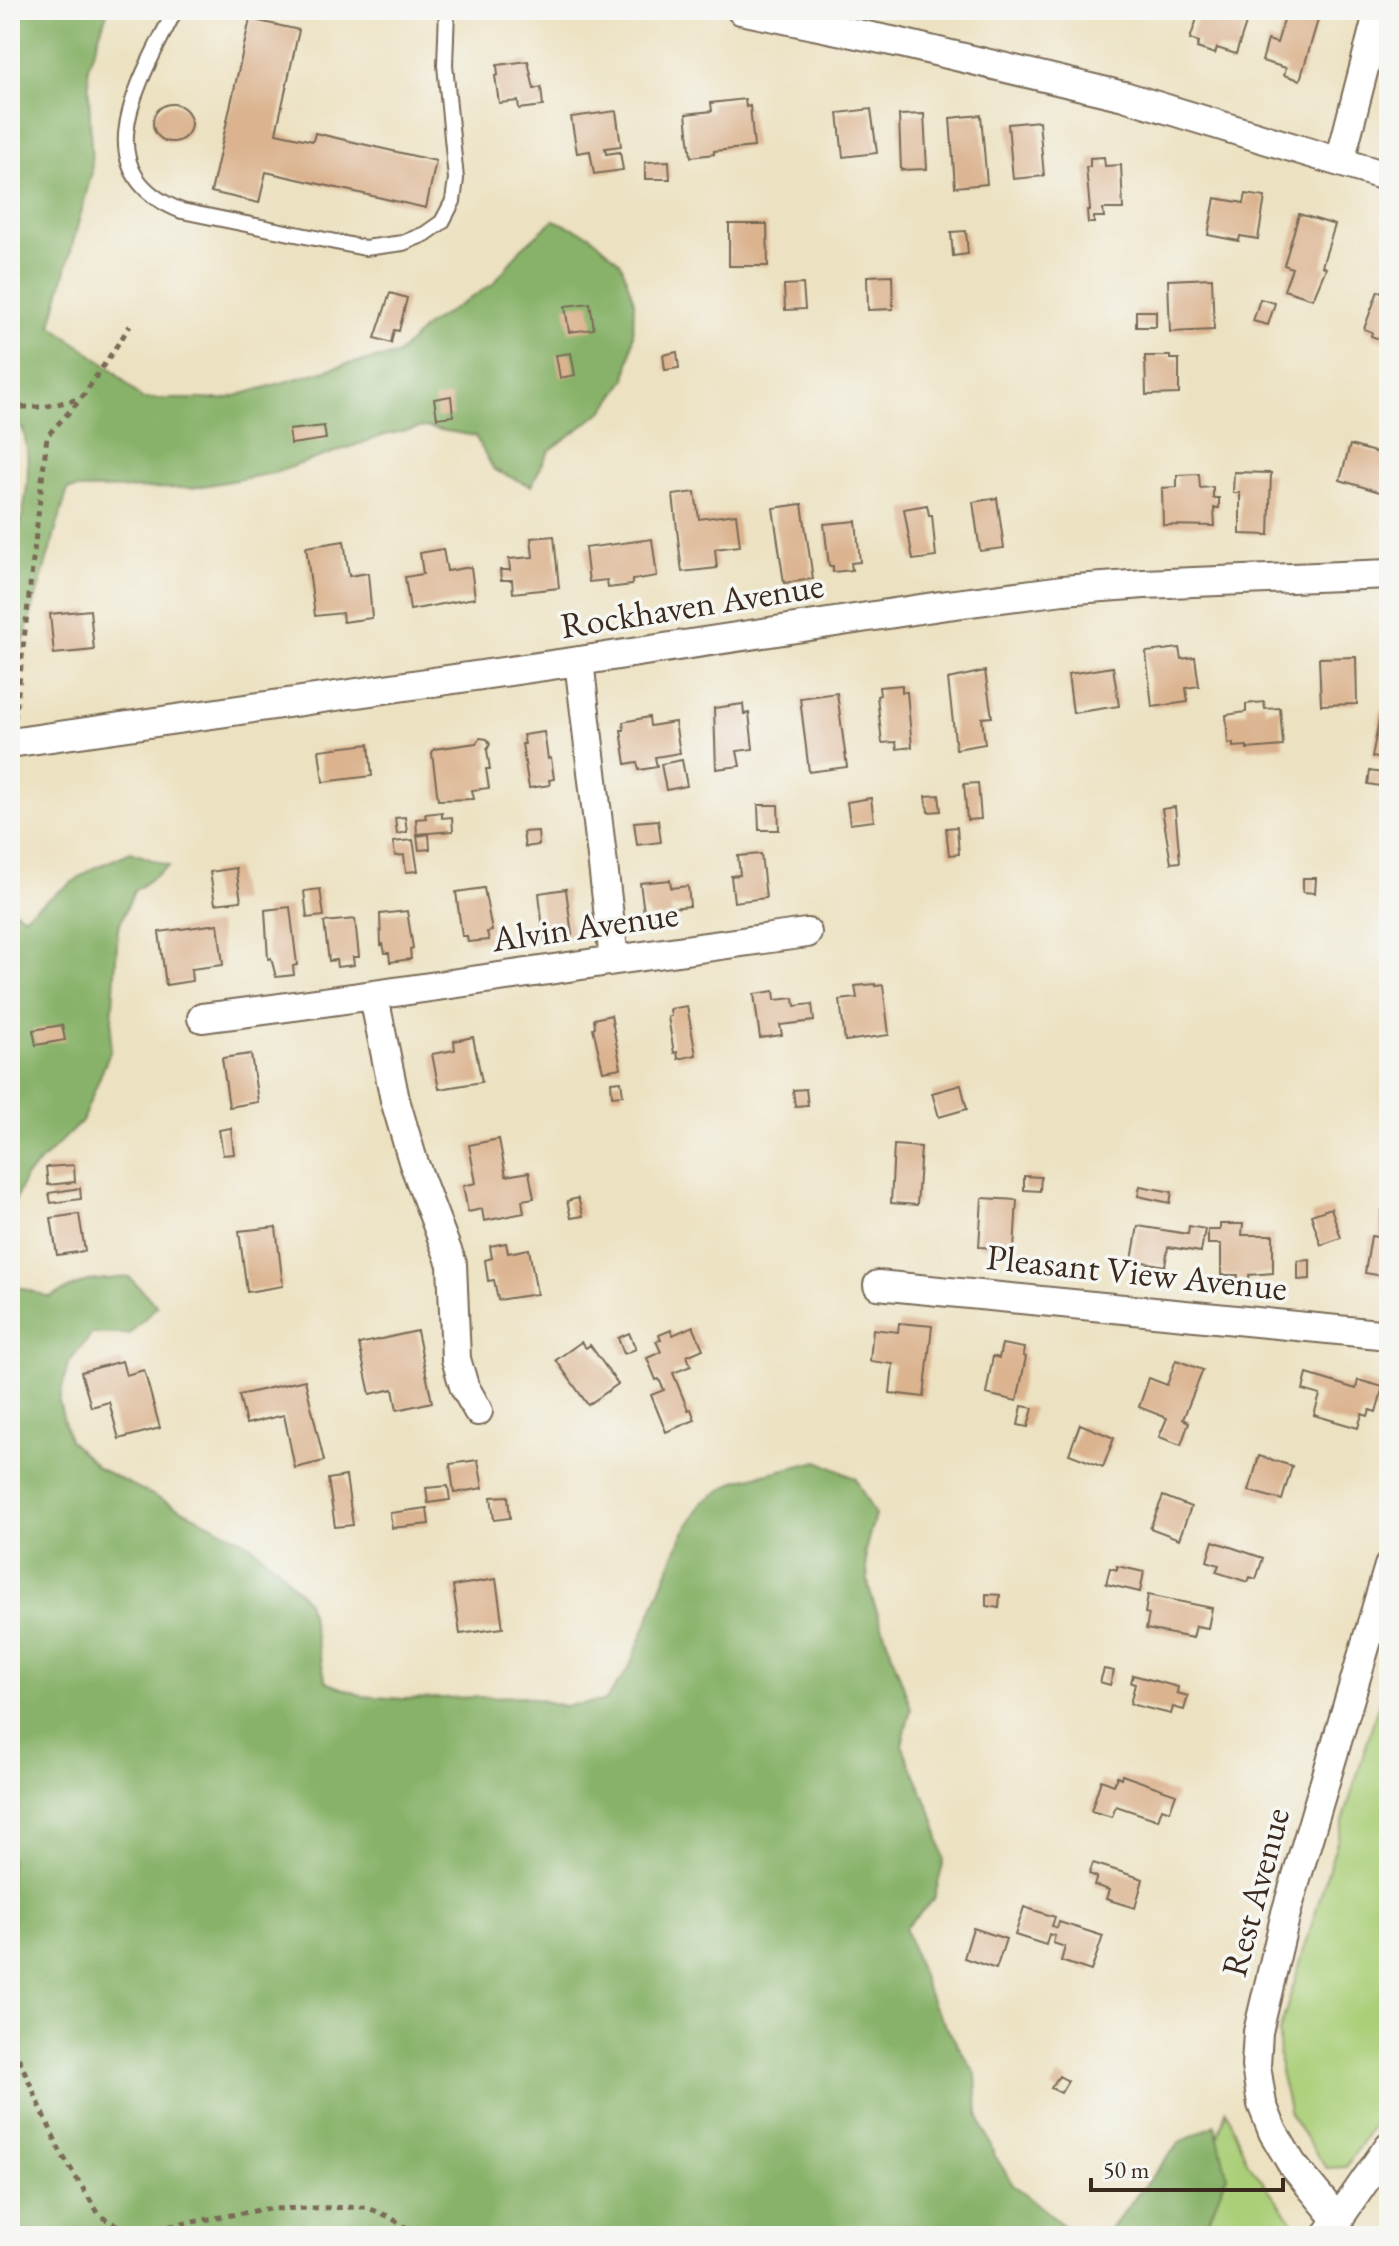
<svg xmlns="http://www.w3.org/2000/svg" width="1399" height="2246" viewBox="0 0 1399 2246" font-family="'EB Garamond',serif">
	<rect width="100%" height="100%" fill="#f6f6f2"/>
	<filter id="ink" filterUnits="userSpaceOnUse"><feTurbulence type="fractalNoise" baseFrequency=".0125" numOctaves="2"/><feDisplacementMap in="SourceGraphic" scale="16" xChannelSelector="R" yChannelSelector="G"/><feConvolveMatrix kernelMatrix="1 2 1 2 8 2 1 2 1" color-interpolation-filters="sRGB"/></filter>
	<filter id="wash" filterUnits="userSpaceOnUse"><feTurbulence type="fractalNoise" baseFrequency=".006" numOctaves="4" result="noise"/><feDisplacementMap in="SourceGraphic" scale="32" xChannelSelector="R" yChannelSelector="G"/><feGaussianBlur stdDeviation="1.8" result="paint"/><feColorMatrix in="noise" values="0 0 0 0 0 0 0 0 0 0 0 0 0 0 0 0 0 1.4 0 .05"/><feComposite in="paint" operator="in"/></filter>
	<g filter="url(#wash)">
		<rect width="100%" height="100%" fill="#ece1c0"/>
		<path fill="#abcf79" stroke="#737c4c" stroke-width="2" d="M 1389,1670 L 1389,2099 L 1346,2167 L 1326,2168 L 1290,2114 L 1280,2071 L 1279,2033 Z
			M 1226,2110 L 1247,2161 L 1292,2220 L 1292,2236 L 1189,2236 Z"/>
		<path fill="#88b269" stroke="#626e44" stroke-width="2" d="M 10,10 L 108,10 L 88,67 L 92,172 L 51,325 L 113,370 L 142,399 L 225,399 L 347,364 L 397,355 L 426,326 L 493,284 L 521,249 L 554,220 L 590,235 L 621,263 L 634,301 L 633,340 L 626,379 L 604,410 L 549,451 L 531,486 L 494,470 L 475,436 L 424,427 L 385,435 L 274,473 L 192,488 L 68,489 L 10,686 C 10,654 8,620 10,587 C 14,530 38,489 23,429 L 10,421 Z
			M 131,852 L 169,866 L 134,891 L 118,928 L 110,1052 L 82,1121 L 25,1177 L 10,1213 L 10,907 L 23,916 L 92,869 Z
			M 129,1277 L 157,1306 L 129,1334 L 92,1334 L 68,1364 L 59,1402 L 69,1440 L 98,1468 L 247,1542 L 278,1568 L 307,1601 L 326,1682 L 363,1696 L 403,1699 L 524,1696 L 564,1706 L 605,1701 L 629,1668 L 681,1538 L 702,1503 L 736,1481 L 818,1461 L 855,1478 L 875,1515 L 865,1551 L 869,1589 L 911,1708 L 902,1745 L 935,1821 L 944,1860 L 934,1899 L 905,1928 L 932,2004 L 976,2074 L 978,2114 L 995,2156 L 1013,2184 L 1066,2228 L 1109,2230 L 1179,2143 L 1215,2125 L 1227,2175 L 1202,2236 L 10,2236 L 10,1281 L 12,1285 L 49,1297 L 87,1281 Z"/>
		<g id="blocks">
			<path fill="#dbb38f" d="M 1200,10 L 1229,10 L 1228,13 L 1247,20 L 1236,54 L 1217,48 L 1215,54 L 1197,48 L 1199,42 L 1190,39 Z
				M 1287,10 L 1321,10 L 1300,80 L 1284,75 L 1286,68 L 1262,61 L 1268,40 L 1277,43 Z
				M 250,19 L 299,30 L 276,133 L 313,141 L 315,133 L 436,161 L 426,208 L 266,172 L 259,203 L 211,192 Z
				M 528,61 L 534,89 L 541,87 L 543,106 L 519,109 L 518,101 L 499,103 L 495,76 L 498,75 L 497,65 Z
				M 745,99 L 746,107 L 750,106 L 754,147 L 714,151 L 714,154 L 691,157 L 686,114 L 712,111 L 711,103 Z
				M153 123a19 19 0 1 1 38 0a19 19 0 1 1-38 0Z
				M 871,109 L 877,153 L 843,157 L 838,113 Z
				M 616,111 L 621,146 L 605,148 L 606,154 L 620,152 L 623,170 L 594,174 L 590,151 L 577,153 L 571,117 Z
				M 924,114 L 927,169 L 901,170 L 899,115 Z
				M 981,115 L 987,184 L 955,187 L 950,118 Z
				M 1039,121 L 1044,176 L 1013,179 L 1008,124 Z
				M 1104,157 L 1105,166 L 1121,165 L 1123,209 L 1103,209 L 1104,217 L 1094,217 L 1094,223 L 1088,223 L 1087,210 L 1090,210 L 1086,167 L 1090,167 L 1090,158 Z
				M 669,161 L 670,179 L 645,179 L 645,162 Z
				M 1246,194 L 1265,197 L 1258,239 L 1240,236 L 1239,241 L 1208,235 L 1215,198 L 1244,203 Z
				M 1299,214 L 1335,225 L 1322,266 L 1326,268 L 1313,299 L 1284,290 L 1292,268 L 1284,265 Z
				M 729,224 L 767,224 L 768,266 L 729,266 Z
				M 966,231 L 968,254 L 953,256 L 951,232 Z
				M 892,275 L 893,309 L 868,310 L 867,276 Z
				M 1212,278 L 1214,330 L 1170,332 L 1168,280 Z
				M 803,284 L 805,309 L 785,310 L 784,285 Z
				M 1384,286 L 1389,288 L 1389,343 L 1371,336 L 1372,332 L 1364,329 L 1378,291 L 1382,292 Z
				M 390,293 L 407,298 L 399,331 L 394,330 L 391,343 L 375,338 Z
				M 1260,299 L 1275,303 L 1268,325 L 1253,321 Z
				M 590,303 L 594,329 L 569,332 L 565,306 Z
				M 1136,311 L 1156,311 L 1156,327 L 1136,327 Z
				M 677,352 L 679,368 L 665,370 L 663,355 Z
				M 571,353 L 575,375 L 560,378 L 556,355 Z
				M 1145,356 L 1170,356 L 1170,359 L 1179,359 L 1179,394 L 1146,395 Z
				M 451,396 L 453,416 L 437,418 L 434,399 Z
				M 324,426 L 326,439 L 291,444 L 289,430 Z
				M 1350,445 L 1389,456 L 1389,474 L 1383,493 L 1340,480 Z
				M 1234,472 L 1271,473 L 1269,535 L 1240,534 L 1240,493 L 1233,493 Z
				M 1199,474 L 1200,488 L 1213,487 L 1213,498 L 1219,498 L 1219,508 L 1214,508 L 1215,526 L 1163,525 L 1162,488 L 1177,487 L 1177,475 Z
				M 695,492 L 699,519 L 736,514 L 740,546 L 715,549 L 717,568 L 682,572 L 673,495 Z
				M 997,498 L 1004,548 L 980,551 L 973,502 Z
				M 802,504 L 813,579 L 784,583 L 773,508 Z
				M 927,505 L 929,515 L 932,515 L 936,557 L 913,560 L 904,509 Z
				M 856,521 L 860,562 L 851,563 L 852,570 L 833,572 L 833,566 L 829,566 L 824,524 Z
				M 554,536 L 559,588 L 513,593 L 512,580 L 501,580 L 500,570 L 510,570 L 509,559 L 533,557 L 531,538 Z
				M 652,539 L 657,576 L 632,580 L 632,585 L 608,588 L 607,580 L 589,582 L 585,548 Z
				M 344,541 L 349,576 L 368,573 L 372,618 L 343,622 L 342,613 L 315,616 L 306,547 Z
				M 443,549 L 447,571 L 471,567 L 475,598 L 410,610 L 405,577 L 423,574 L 420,553 Z
				M 90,610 L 94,650 L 54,654 L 50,614 Z
				M 1179,648 L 1181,659 L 1195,657 L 1199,686 L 1186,688 L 1188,702 L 1152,707 L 1146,652 Z
				M 1356,657 L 1357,704 L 1321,705 L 1319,658 Z
				M 1113,667 L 1119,706 L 1073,713 L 1068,674 Z
				M 985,671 L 992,717 L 982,718 L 985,744 L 956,749 L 948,679 Z
				M 902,685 L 902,692 L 907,692 L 912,747 L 897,749 L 896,742 L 882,743 L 877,696 L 880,695 L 879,687 Z
				M 837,693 L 847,767 L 809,772 L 800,698 Z
				M 1264,702 L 1265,709 L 1280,708 L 1283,746 L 1247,749 L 1247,746 L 1233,747 L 1233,743 L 1228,744 L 1226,715 L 1246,712 L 1246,704 Z
				M 743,704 L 744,714 L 749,713 L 753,749 L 737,751 L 740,766 L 716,769 L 714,708 Z
				M 1381,709 L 1389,711 L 1389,760 L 1372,757 Z
				M 649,717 L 650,726 L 675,722 L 680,753 L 655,757 L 657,767 L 639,770 L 637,762 L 626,764 L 621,730 L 624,730 L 623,722 Z
				M 544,732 L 548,759 L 551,758 L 554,779 L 549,780 L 550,785 L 529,788 L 522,744 L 525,744 L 523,735 Z
				M 480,738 L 487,739 L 490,744 L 487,750 L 490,769 L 486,769 L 489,788 L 472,790 L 474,799 L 438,800 L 432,753 L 434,749 L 476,743 Z
				M 369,744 L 372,776 L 323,782 L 319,750 Z
				M 682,760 L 687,786 L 666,790 L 661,764 Z
				M 1370,771 L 1382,773 L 1380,786 L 1368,784 Z
				M 978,783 L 981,819 L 967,820 L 964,784 Z
				M 939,795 L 941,811 L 928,812 L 926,796 Z
				M 871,798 L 874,821 L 850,824 L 847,802 Z
				M 758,805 L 778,805 L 779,830 L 759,830 Z
				M 1175,807 L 1180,862 L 1171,863 L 1162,809 Z
				M 442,812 L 442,818 L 452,817 L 453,831 L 417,834 L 416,819 L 426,818 L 425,814 Z
				M 405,817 L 407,832 L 397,834 L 395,818 Z
				M 658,820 L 661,842 L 637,845 L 634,822 Z
				M 957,827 L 959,854 L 949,855 L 946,828 Z
				M 538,831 L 539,845 L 525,847 L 523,832 Z
				M 429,834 L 430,849 L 419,850 L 417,836 Z
				M 413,840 L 418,871 L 406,872 L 404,855 L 395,856 L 393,842 Z
				M 761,854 L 766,898 L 734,902 L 731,876 L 740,875 L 738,856 Z
				M 236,868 L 241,901 L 215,904 L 210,872 Z
				M 1303,878 L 1316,878 L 1315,893 L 1303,892 Z
				M 670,880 L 671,888 L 688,886 L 690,906 L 671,908 L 672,916 L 649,918 L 648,911 L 644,912 L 640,883 Z
				M 484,888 L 492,931 L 487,932 L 489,940 L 468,942 L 467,936 L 462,936 L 456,892 Z
				M 320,889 L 324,916 L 307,918 L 304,891 Z
				M 566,889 L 572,935 L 544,939 L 539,893 Z
				M 290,907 L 297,965 L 293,966 L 294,975 L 276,977 L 271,958 L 268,959 L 265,910 Z
				M 407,911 L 413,948 L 410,949 L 411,959 L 390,962 L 389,953 L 385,953 L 383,944 L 381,945 L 380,914 Z
				M 355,919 L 359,957 L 353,957 L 354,965 L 337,967 L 336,960 L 329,961 L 324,922 Z
				M 218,924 L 223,965 L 191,969 L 192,981 L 166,985 L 159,932 Z
				M 875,984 L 875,986 L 883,985 L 889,1035 L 845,1041 L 840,1000 L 857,998 L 855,986 Z
				M 774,991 L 775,1000 L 794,998 L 795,1006 L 812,1004 L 814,1021 L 780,1025 L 782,1035 L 760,1038 L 754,994 Z
				M 687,1006 L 696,1055 L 678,1059 L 677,1052 L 674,1053 L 668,1017 L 671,1016 L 670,1009 Z
				M 18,1014 L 19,1023 L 10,1025 L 10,1016 Z
				M 611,1015 L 621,1068 L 603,1071 L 593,1028 L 595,1027 L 594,1019 Z
				M 62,1025 L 65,1040 L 36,1045 L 33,1030 Z
				M 473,1037 L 482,1082 L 439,1089 L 432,1054 L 455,1050 L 454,1041 Z
				M 251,1054 L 258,1102 L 229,1107 L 222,1058 Z
				M 621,1081 L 623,1095 L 612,1096 L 611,1082 Z
				M 961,1085 L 967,1109 L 939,1117 L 932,1093 Z
				M 806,1089 L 808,1105 L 795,1106 L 793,1090 Z
				M 231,1128 L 234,1154 L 223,1155 L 219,1130 Z
				M 499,1139 L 506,1176 L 529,1172 L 534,1198 L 522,1200 L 524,1213 L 484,1221 L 482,1209 L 468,1212 L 463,1186 L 476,1183 L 469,1145 Z
				M 894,1145 L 921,1147 L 917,1205 L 891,1203 Z
				M 74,1165 L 75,1182 L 48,1185 L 46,1167 Z
				M 1024,1176 L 1041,1177 L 1040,1191 L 1024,1190 Z
				M 1140,1186 L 1172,1192 L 1170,1203 L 1138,1196 Z
				M 80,1188 L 81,1199 L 51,1203 L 49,1193 Z
				M 578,1198 L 583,1216 L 571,1218 L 567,1201 Z
				M 982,1198 L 1017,1200 L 1014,1249 L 979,1247 Z
				M 1331,1208 L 1341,1238 L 1321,1245 L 1311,1215 Z
				M 1382,1210 L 1389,1211 L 1389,1277 L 1365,1273 L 1371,1236 L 1378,1237 Z
				M 79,1214 L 85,1251 L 57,1255 L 51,1218 Z
				M 1220,1224 L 1243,1224 L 1242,1235 L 1273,1235 L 1273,1273 L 1249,1275 L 1249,1281 L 1237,1281 L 1238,1275 L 1221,1275 L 1221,1244 L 1208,1244 L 1208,1230 L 1220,1230 Z
				M 1138,1226 L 1188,1234 L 1189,1226 L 1205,1229 L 1201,1252 L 1168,1247 L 1165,1266 L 1132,1260 Z
				M 276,1227 L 283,1286 L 247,1292 L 239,1231 Z
				M 506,1243 L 508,1253 L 529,1249 L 537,1294 L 498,1300 L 494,1280 L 488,1281 L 485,1260 L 492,1258 L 490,1246 Z
				M 1310,1260 L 1310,1279 L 1298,1280 L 1298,1261 Z
				M 899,1323 L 932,1326 L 924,1397 L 890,1393 L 893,1364 L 870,1361 L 873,1329 L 898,1332 Z
				M 693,1326 L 703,1349 L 687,1356 L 691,1366 L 673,1373 L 688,1410 L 691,1409 L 695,1420 L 666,1432 L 651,1395 L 664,1390 L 659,1379 L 656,1380 L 647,1358 L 661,1352 L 656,1341 L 661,1340 L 659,1335 L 671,1330 L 673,1335 Z
				M 417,1331 L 432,1402 L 397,1410 L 393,1389 L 370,1394 L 359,1344 Z
				M 629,1333 L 636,1349 L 624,1354 L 618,1338 Z
				M 581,1342 L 586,1348 L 590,1345 L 618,1384 L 588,1405 L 556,1360 Z
				M 1002,1344 L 1024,1348 L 1023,1356 L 1026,1357 L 1017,1401 L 986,1394 L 993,1356 L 999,1358 Z
				M 1176,1360 L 1203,1370 L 1183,1419 L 1189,1422 L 1181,1445 L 1159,1437 L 1167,1418 L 1139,1407 L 1149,1378 L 1167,1385 Z
				M 122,1361 L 126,1375 L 144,1370 L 160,1428 L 119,1439 L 109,1402 L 91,1407 L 81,1372 Z
				M 1307,1374 L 1356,1389 L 1358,1380 L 1383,1387 L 1376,1412 L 1370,1410 L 1368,1416 L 1362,1414 L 1358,1428 L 1314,1415 L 1320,1395 L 1303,1390 Z
				M 305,1380 L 324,1461 L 295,1468 L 284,1415 L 246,1424 L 239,1395 Z
				M 1022,1406 L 1033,1408 L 1028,1427 L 1018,1425 Z
				M 1080,1424 L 1114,1438 L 1103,1467 L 1069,1454 Z
				M 1259,1456 L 1292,1466 L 1282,1500 L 1249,1491 Z
				M 478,1460 L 483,1488 L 454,1493 L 450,1464 Z
				M 346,1476 L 353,1525 L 335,1527 L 328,1479 Z
				M 448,1486 L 450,1500 L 428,1503 L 426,1488 Z
				M 508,1496 L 510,1518 L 494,1520 L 491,1497 Z
				M 1163,1496 L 1191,1507 L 1179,1539 L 1150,1528 Z
				M 427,1508 L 429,1524 L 392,1528 L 390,1513 Z
				M 1213,1541 L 1263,1558 L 1256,1579 L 1250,1577 L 1248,1582 L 1216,1572 L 1219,1565 L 1207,1561 Z
				M 1117,1566 L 1144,1572 L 1140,1592 L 1106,1584 L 1110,1568 L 1117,1570 Z
				M 496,1579 L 503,1628 L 460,1634 L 453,1586 Z
				M 986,1594 L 1000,1595 L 999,1608 L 986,1606 Z
				M 1148,1595 L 1212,1608 L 1208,1628 L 1196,1626 L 1193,1638 L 1146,1629 L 1149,1614 L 1145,1613 Z
				M 1104,1669 L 1114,1671 L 1110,1685 L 1100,1682 Z
				M 1133,1675 L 1178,1687 L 1177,1693 L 1188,1696 L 1184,1710 L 1173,1707 L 1171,1714 L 1130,1704 L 1135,1684 L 1131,1683 Z
				M 1122,1775 L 1176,1794 L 1170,1811 L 1162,1808 L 1158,1820 L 1116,1806 L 1112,1817 L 1091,1811 L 1101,1780 L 1114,1785 L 1117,1776 L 1121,1778 Z
				M 1093,1863 L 1143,1879 L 1135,1908 L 1106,1899 L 1109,1890 L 1094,1885 L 1097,1877 L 1089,1874 Z
				M 1024,1907 L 1055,1917 L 1052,1926 L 1057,1928 L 1059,1922 L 1103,1936 L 1091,1971 L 1061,1961 L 1065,1947 L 1053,1943 L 1055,1936 L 1049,1934 L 1046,1945 L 1015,1935 Z
				M 973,1928 L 1006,1939 L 996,1969 L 964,1958 Z
				M 1059,2076 L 1068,2081 L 1061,2093 L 1051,2088 Z"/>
		</g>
	</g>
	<g filter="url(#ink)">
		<use href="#blocks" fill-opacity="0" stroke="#796a57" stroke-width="2"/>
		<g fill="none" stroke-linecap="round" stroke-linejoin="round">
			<g stroke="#796a57" stroke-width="18">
				<path id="service" d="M 175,10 C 143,76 79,171 182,211 L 365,248 L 403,243 L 425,234 L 442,222 L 453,201 L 456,179 L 445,65 L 447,10"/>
			</g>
			<g stroke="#796a57" stroke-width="32">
				<path id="minor" d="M 741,10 L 901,43 L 1124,96 L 1389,177
					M 1340,161 L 1379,10
					M 579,661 L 614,959
					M 10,743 L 579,661 L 940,606 L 1063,590 L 1144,584 L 1389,574
					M 374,997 L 395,1100 L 413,1161 L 452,1264 L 456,1359 L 464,1386 L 478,1411
					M 202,1018 C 404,993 605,960 807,933
					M 878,1285 L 1389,1335
					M 1339,2221 L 1292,2164 L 1273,2132 L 1262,2104 L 1256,2066 L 1258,2032 L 1286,1913 L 1389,1566
					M 1328,2234 L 1389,2146"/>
			</g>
			<path stroke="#796a57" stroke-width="5" stroke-dasharray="6 6" stroke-linecap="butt" d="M 10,407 L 43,407 L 80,399
				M 15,719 L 47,436 L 81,399 L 130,326
				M 10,2050 L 19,2059 L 61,2153 L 100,2216 L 131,2233 L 265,2209 L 366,2207 L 390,2217 L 419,2236"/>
			<use href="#service" stroke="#fff" stroke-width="14"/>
			<use href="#minor" stroke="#fff" stroke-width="28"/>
		</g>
	</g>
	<g text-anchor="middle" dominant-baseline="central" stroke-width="7" stroke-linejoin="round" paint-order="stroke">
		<g font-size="36" fill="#3b2a1e" stroke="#f6f6f2">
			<text transform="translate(692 605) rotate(-9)">Rockhaven Avenue</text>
			<text transform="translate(585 926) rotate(-8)">Alvin Avenue</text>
			<text transform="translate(1137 1272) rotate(6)">Pleasant View Avenue</text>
			<text transform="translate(1255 1892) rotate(-75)">Rest Avenue</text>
		</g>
	</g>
	<rect width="1399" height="2246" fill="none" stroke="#f6f6f2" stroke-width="40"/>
	<path d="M1091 2178v12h192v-12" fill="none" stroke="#3b2a1e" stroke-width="4"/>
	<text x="1103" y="2178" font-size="24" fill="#3b2a1e" stroke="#f6f6f2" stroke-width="6" paint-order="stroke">50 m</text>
</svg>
